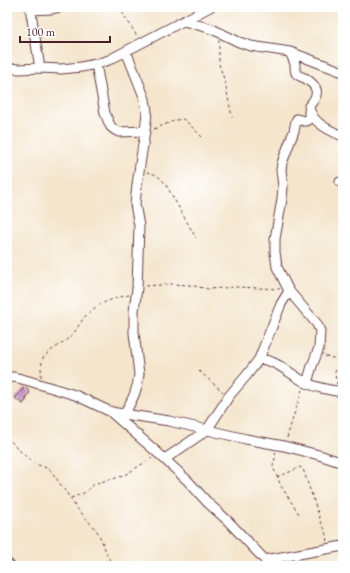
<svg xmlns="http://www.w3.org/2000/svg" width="350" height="573" viewBox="0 0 350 573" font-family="'EB Garamond',serif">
	<rect width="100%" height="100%" fill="#fff"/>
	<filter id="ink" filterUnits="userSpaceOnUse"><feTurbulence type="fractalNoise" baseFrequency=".025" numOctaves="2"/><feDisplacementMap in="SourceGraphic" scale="8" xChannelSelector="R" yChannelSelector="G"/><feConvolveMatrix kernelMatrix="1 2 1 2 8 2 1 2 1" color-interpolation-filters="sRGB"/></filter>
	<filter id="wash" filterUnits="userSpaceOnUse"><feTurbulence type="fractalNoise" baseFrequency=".012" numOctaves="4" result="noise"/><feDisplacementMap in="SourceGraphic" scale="16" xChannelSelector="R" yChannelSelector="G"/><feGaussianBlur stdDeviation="0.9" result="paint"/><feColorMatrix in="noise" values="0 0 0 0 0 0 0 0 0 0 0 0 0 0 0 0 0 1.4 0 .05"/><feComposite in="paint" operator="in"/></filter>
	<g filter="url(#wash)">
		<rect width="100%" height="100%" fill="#f4e5cc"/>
		<g id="blocks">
			<path fill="#c58fc5" d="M 25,387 L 30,393 L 25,397 L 27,399 L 23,404 L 15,398 Z"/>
		</g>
	</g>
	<g filter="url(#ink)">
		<use href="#blocks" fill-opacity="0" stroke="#643d43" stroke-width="1"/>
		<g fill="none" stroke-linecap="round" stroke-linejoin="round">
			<g stroke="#643d43" stroke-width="11">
				<path id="minor" d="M 30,7 L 40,68
					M 30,10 L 52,9 L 60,7
					M 184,21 L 212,29 L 239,42 L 251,46 L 290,52 L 343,72
					M 290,52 C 291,56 294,60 295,64 C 295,67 295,71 296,73 C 298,76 302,77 305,78 C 319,87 320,94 309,106 C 310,121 330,131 343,136
					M 96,64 L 105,113 L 109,123 L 111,127 L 115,130 L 119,132 L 145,131
					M 7,68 L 19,69 L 40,68 L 61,69 L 81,67 L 96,64 L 109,60 L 126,51 L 210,7
					M 340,182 L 343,183
					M 259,359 C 276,360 289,373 303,381 C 315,388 330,390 343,392
					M 7,378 L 14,377 L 29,381 L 75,395 L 109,411 L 117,413 L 169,421 L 246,439 L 284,446 L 319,455 L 343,463
					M 307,383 L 312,366 L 319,348 L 320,331 L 317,324 L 289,291 L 277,267 L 275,252 L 275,239 L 282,199 L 283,186 L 281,170 L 282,163 L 294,131 L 296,121 L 297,119 L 304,121 L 307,121 L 309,117 L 309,111
					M 112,413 L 159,454 L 188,481 L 208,503 L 228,521 L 265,560 L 267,566
					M 124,415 C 132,400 138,390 139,374 L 134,333 L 134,311 L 137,288 L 139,226 L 135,204 L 137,185 L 145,131 L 147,112 L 145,99 L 126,51
					M 165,459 L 207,430 L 229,396 L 247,375 L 259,359 L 281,304 L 289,291
					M 265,560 L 343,546
					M 7,563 L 10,566"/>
			</g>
			<path stroke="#643d43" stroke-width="1" stroke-dasharray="3 3" stroke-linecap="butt" d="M 119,7 L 137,36
				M 219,40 L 219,64 L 225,82 L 232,117
				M 154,129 L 176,120 L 183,119 L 188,123 L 203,138
				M 147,172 L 157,175 L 165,183 L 196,238
				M 146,286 L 172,284 L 190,285 L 208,289 L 237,287 L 280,289
				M 325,356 L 337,359 C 340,366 336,366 335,373 C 335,376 336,380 337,384
				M 199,371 L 223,392
				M 41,377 C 41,371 41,364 43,358 C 46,352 66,342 72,335 C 76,331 78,326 81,322 C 92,305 110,299 129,295
				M 7,437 L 22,453 L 33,463 L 49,469 L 54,475 L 70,498 L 75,506 L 97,531 L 101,539 L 109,559 L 115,566
				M 287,438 L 292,421 L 302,390
				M 275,452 C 277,458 273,461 273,467 L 281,486 L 299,514
				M 277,477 L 292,471 L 300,467 L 303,469 L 321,522 L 325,530 L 327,542
				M 71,498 L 84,493 L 94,484 L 100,482 L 113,479 L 123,476 L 152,458"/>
			<use href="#minor" stroke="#fff" stroke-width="9"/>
		</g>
	</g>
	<rect width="350" height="573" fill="none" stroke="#fff" stroke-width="24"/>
	<path d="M20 36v6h90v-6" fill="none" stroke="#4a1f2b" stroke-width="2"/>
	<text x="26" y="36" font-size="12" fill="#4a1f2b" stroke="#ffffff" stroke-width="3" paint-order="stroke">100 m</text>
</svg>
